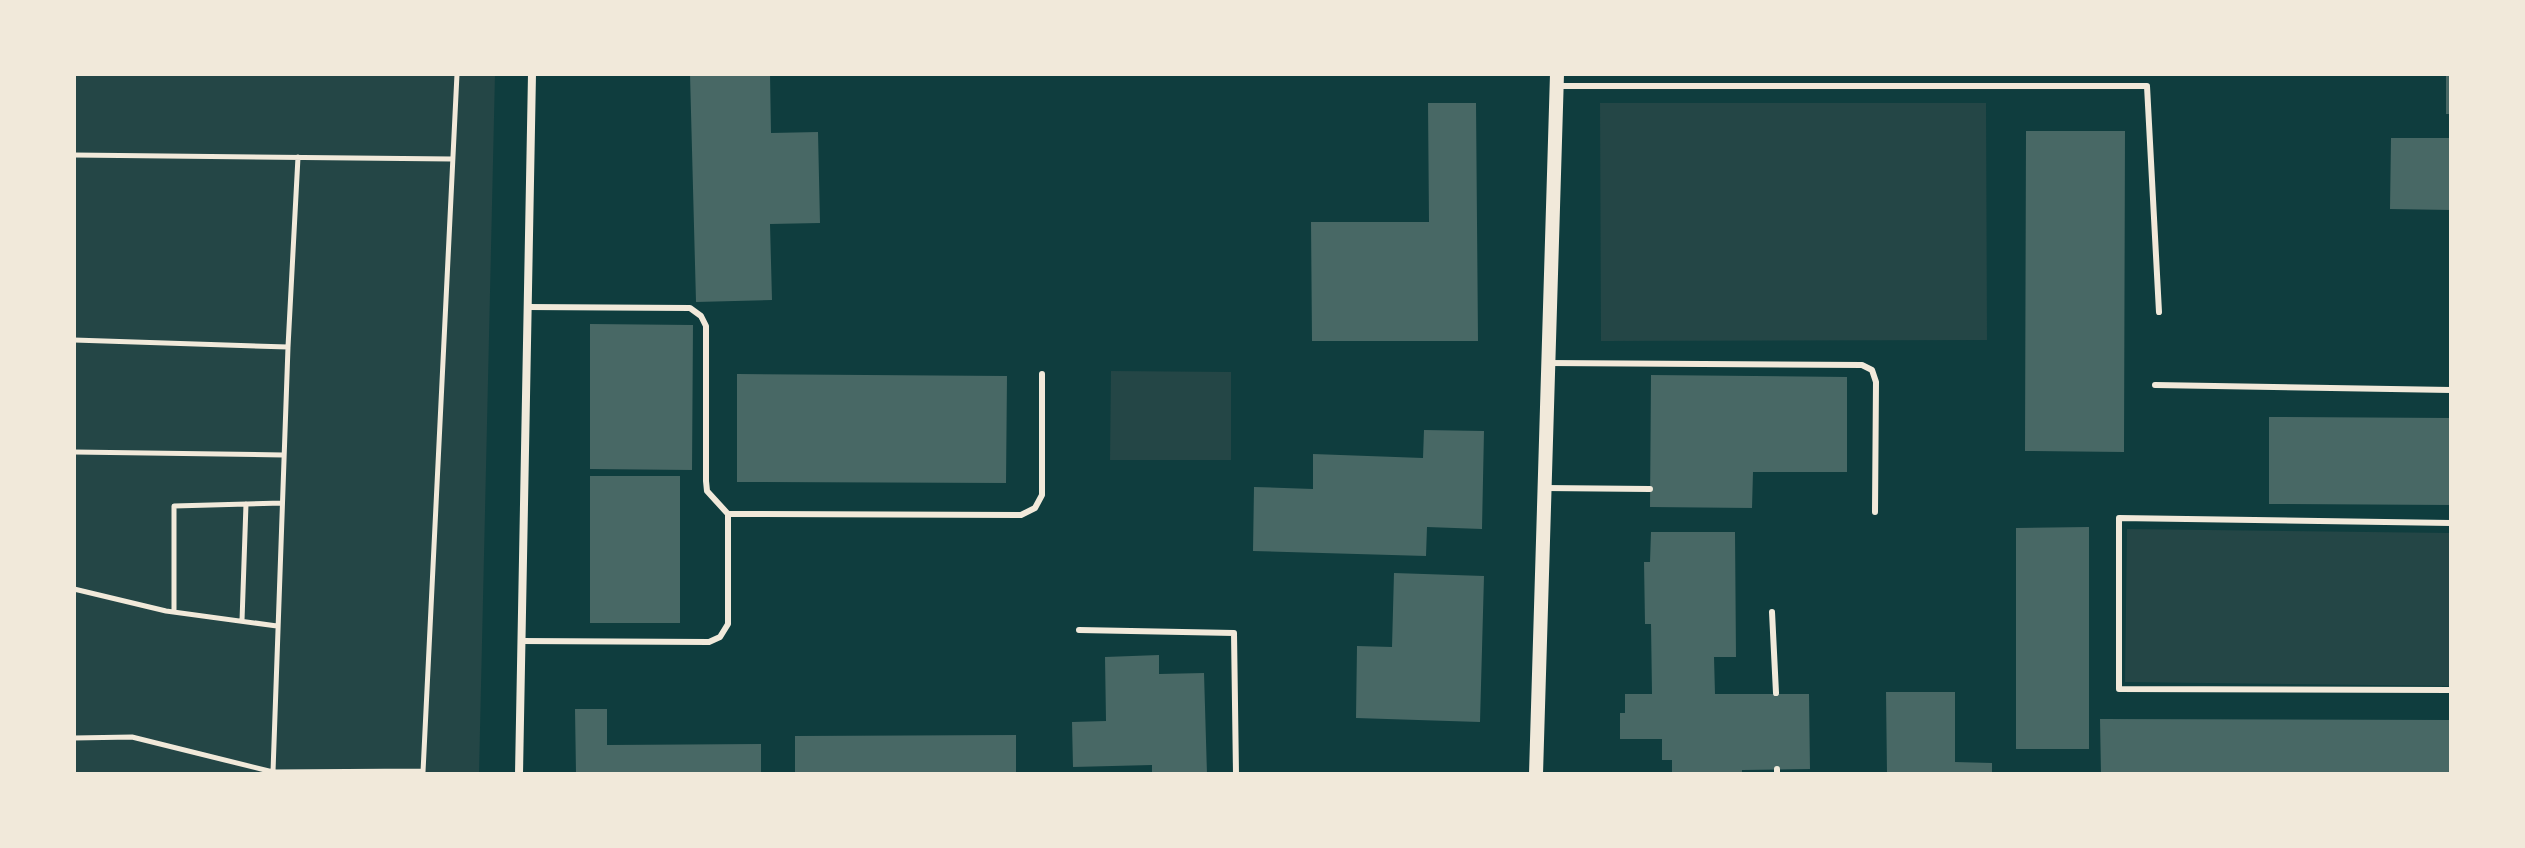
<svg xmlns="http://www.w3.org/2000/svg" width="2525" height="848" viewBox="0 0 2525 848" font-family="'Work Sans',sans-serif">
	<rect width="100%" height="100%" fill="#0f3d3e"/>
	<path fill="#244646" d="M 74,74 L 495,74 L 479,774 L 74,774 Z
		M 1600,103 L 1986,103 L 1987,340 L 1601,341 Z
		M 1111,371 L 1231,372 L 1231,460 L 1110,460 Z
		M 2127,529 L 2451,533 L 2451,686 L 2125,682 Z"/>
	<path fill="#486865" d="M 690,74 L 770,74 L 771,133 L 818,132 L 820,223 L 770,224 L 772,300 L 696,302 Z
		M 2446,74 L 2451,74 L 2451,114 L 2446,114 Z
		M 1428,103 L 1476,103 L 1478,341 L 1312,341 L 1311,222 L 1429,222 Z
		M 2026,131 L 2125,131 L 2124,452 L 2025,451 Z
		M 2391,138 L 2451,138 L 2451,210 L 2390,209 Z
		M 590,324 L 693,325 L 692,470 L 590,469 Z
		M 737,374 L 1007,376 L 1006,483 L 737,482 Z
		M 1651,375 L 1847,377 L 1847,472 L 1753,472 L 1752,508 L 1650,507 Z
		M 2269,417 L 2451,418 L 2451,505 L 2269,504 Z
		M 1424,430 L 1484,431 L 1482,529 L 1427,527 L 1426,556 L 1253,551 L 1254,487 L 1313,489 L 1313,454 L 1423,458 Z
		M 590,476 L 680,476 L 680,623 L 590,623 Z
		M 2089,527 L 2089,749 L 2016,749 L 2016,528 Z
		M 1651,532 L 1735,532 L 1736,657 L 1714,657 L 1715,694 L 1809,694 L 1810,769 L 1742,770 L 1742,774 L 1672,774 L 1672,760 L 1662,760 L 1662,739 L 1620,739 L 1620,713 L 1625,713 L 1625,694 L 1652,694 L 1651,624 L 1645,624 L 1644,562 L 1650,562 Z
		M 1394,573 L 1484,576 L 1480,722 L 1356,718 L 1357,646 L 1392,647 Z
		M 1159,655 L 1159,674 L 1204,673 L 1207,774 L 1152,774 L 1152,765 L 1073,767 L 1072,722 L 1106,721 L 1105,657 Z
		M 1886,692 L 1955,692 L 1955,762 L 1992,763 L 1992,774 L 1887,774 Z
		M 575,709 L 607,709 L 607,745 L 761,744 L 761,774 L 576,774 Z
		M 2100,719 L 2451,720 L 2451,774 L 2101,774 Z
		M 1016,735 L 1016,774 L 795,774 L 795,736 Z"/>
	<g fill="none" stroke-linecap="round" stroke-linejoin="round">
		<path stroke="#f1e9da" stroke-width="5" d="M 74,155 L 452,159
			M 74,340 L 288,347 L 273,772 L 422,771
			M 288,347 L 298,157
			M 74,452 L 283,455
			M 74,589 L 166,611 L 277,626
			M 174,612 L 174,506 L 282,503
			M 242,621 L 246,504
			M 74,738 L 132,737 L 273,772
			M 423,772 L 457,74"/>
		<path stroke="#f1e9da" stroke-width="6" d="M 1557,86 L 2147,86 L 2159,312
			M 527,307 L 690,308 L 701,316 L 706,326 L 706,481 L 707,491 L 728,514
			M 1548,363 L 1862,365 L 1872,370 L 1876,382 L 1875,512
			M 2155,385 L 2451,390
			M 1545,488 L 1650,489
			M 2451,523 L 2119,518 L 2119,689 L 2451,690
			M 1772,612 L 1776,693
			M 1079,630 L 1234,633 L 1236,774
			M 521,641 L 709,642 L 720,637 L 728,624 L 728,514 L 1021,515 L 1035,508 L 1042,495 L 1042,374
			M 1777,774 L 1777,769"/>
		<path stroke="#f1e9da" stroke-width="8" d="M 519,774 L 532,74"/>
		<path stroke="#f1e9da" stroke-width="14" d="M 1536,774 L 1557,74"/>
	</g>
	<rect width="2525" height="848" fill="none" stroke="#f1e9da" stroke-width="152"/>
</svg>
